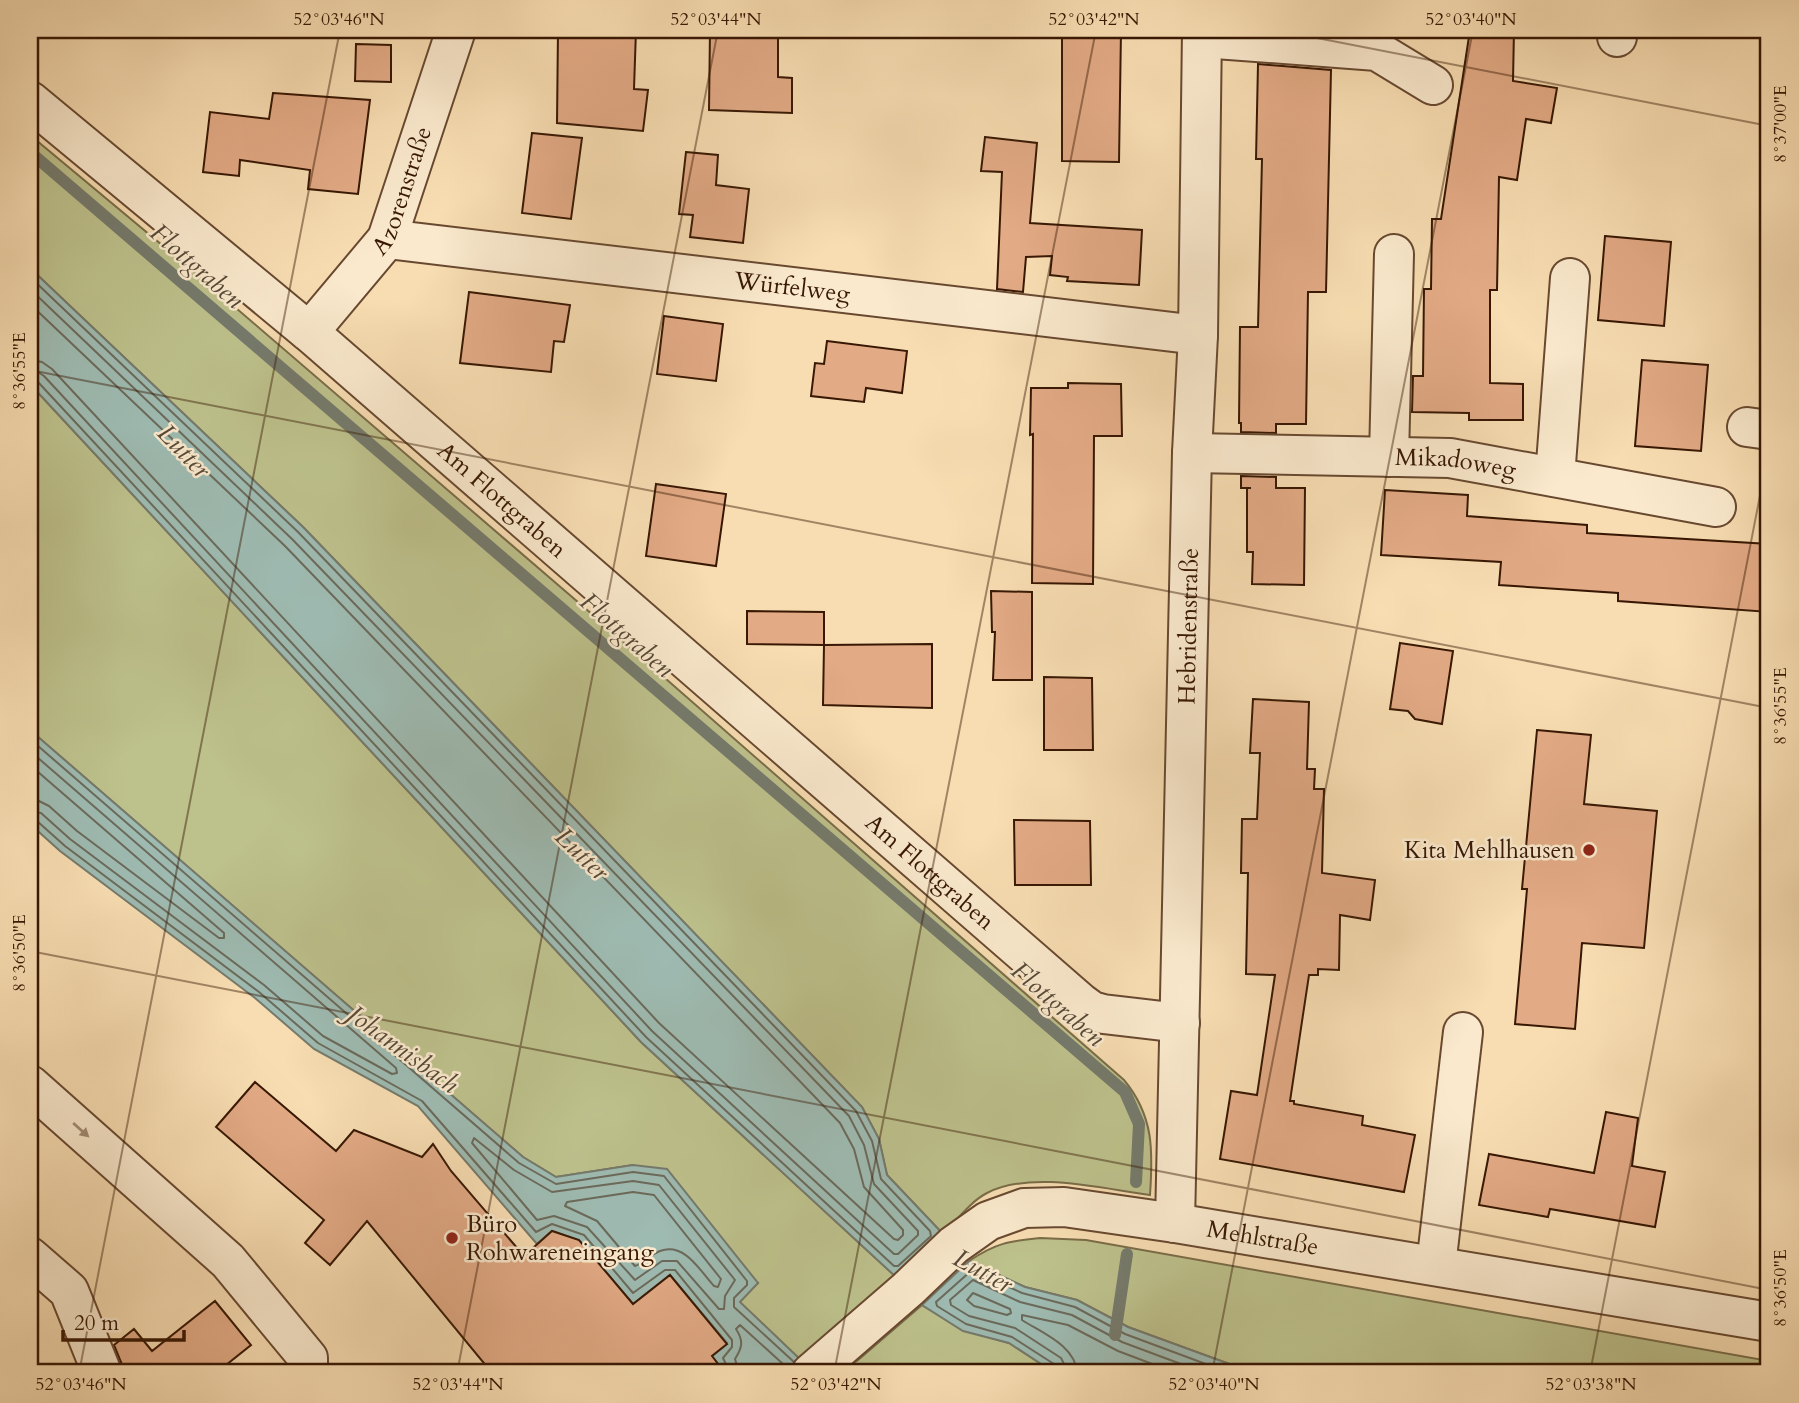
<svg xmlns="http://www.w3.org/2000/svg" width="1799" height="1403" viewBox="0 0 1799 1403" font-family="Cardo,serif">
	<rect width="100%" height="100%" fill="#f8ddb2"/>
	<filter id="stains"><feTurbulence type="fractalNoise" baseFrequency=".00286" numOctaves="4"/><feColorMatrix values="0 0 0 0 .2 0 0 0 0 .09 0 0 0 0 .02 0 0 0 .5 -.17"/></filter>
	<radialGradient id="worn" r=".72"><stop offset=".6" stop-color="#630" stop-opacity="0"/><stop offset="1" stop-color="#630" stop-opacity=".3"/></radialGradient>
	<path fill="#bdc18c" stroke="#7a6c48" stroke-width="2" d="M 30,135 L 186,265 L 593,615 L 1124,1080 C 1154,1116 1153,1151 1150,1195 C 1103,1189 1031,1170 987,1193 C 971,1201 956,1221 943,1234 L 887,1175 L 879,1139 L 862,1107 L 303,527 L 30,268 Z
		M 30,384 L 641,1042 L 896,1277 L 805,1364 L 739,1302 L 758,1283 L 633,1165 L 556,1177 L 523,1157 L 30,730 Z
		M 1040,1238 L 1086,1240 L 1769,1361 L 1769,1373 L 1254,1373 L 1128,1327 L 1077,1300 L 1025,1287 L 969,1261 C 996,1243 1009,1241 1040,1238 Z
		M 922,1305 L 963,1330 L 1009,1343 L 1055,1373 L 830,1373 L 857,1361 Z"/>
	<path fill="#9ebbb2" stroke="#757a6c" stroke-width="2" d="M 30,268 L 303,527 L 862,1107 L 879,1139 L 887,1175 L 943,1234 L 896,1277 L 641,1042 L 30,384 Z
		M 30,730 L 523,1157 L 556,1177 L 633,1165 L 667,1169 L 758,1283 L 740,1302 L 805,1364 L 796,1373 L 725,1373 L 712,1356 L 727,1343 L 670,1275 L 633,1304 L 579,1240 L 552,1231 L 537,1244 L 418,1106 L 314,1049 L 255,998 L 60,851 L 30,824 Z
		M 969,1261 L 1025,1287 L 1077,1300 L 1128,1327 L 1254,1373 L 1055,1373 L 1009,1343 L 963,1331 L 922,1305 Z"/>
	<g fill="none" stroke-linecap="round" stroke-linejoin="round">
		<path stroke="#6b6a5b" stroke-width="2" d="M 30,277 L 298,532 L 856,1111 L 872,1141 L 881,1179 L 930,1231 L 931,1236 L 898,1266 L 894,1266 L 646,1037 L 38,382 L 30,380
			M 30,289 L 292,539 L 849,1116 L 864,1145 L 874,1184 L 918,1231 L 918,1235 L 898,1254 L 894,1254 L 652,1031 L 44,376 L 38,372 L 30,371
			M 30,304 L 285,546 L 840,1123 L 854,1149 L 864,1187 L 903,1230 L 903,1235 L 898,1240 L 894,1239 L 659,1023 L 52,369 L 42,362 L 30,360
			M 30,739 L 519,1163 L 556,1184 L 633,1172 L 664,1176 L 747,1281 L 747,1285 L 734,1298 L 734,1307 L 794,1362
			M 30,751 L 396,1068 L 397,1073 L 392,1074 L 323,1036 L 264,985 L 70,839 L 41,813 L 30,811
			M 30,765 L 224,933 L 224,938 L 219,938 L 77,831 L 49,806 L 39,801 L 30,800
			M 30,820 L 37,821 L 65,846 L 259,992 L 318,1043 L 422,1101 L 536,1232 L 552,1224 L 584,1235 L 633,1293 L 665,1270 L 675,1270 L 732,1340 L 732,1347 L 723,1358 L 730,1373
			M 474,1138 L 514,1170 L 552,1192 L 633,1181 L 659,1185 L 735,1280 L 725,1296 L 724,1309 L 719,1309 L 677,1261 L 662,1261 L 635,1280 L 587,1227 L 554,1216 L 537,1220 L 472,1143 Z
			M 633,1192 L 654,1195 L 721,1279 L 718,1287 L 714,1286 C 700,1271 685,1242 660,1251 C 650,1255 644,1263 635,1266 L 597,1221 L 565,1206 L 567,1202 Z
			M 973,1293 L 1010,1309 L 1011,1313 L 1007,1315 L 974,1306 L 967,1300 Z
			M 739,1373 L 735,1359 C 742,1348 744,1341 736,1329 L 740,1325 L 783,1364 L 783,1373
			M 1058,1373 L 1054,1364 L 1012,1337 L 966,1324 L 937,1306 L 936,1302 L 972,1270 L 1022,1293 L 1075,1307 L 1125,1334 L 1230,1373
			M 1066,1373 L 1065,1366 L 1061,1358 L 1015,1328 L 969,1316 L 951,1305 L 950,1300 L 973,1280 L 1020,1302 L 1072,1315 L 1122,1342 L 1205,1373
			M 1077,1373 C 1076,1346 1042,1333 1022,1320 L 1022,1315 L 1068,1325 L 1118,1351 L 1176,1373"/>
		<path stroke="#757a6c" stroke-width="12" d="M 30,152 L 1125,1092 L 1139,1124 L 1136,1182
			M 1115,1335 L 1127,1254"/>
	</g>
	<path fill="#e2aa85" stroke="#381804" stroke-width="2" d="M 558,30 L 636,30 L 634,89 L 648,90 L 643,131 L 557,123 Z
		M 710,30 L 778,30 L 778,77 L 792,78 L 792,113 L 709,110 Z
		M 1062,30 L 1121,30 L 1119,162 L 1062,161 Z
		M 1470,30 L 1514,30 L 1513,81 L 1557,88 L 1551,123 L 1526,119 L 1517,180 L 1499,177 L 1497,290 L 1490,290 L 1490,383 L 1523,384 L 1523,420 L 1469,420 L 1469,413 L 1412,412 L 1413,376 L 1423,376 L 1424,289 L 1431,289 L 1432,219 L 1441,219 Z
		M 356,44 L 391,45 L 391,82 L 355,81 Z
		M 1258,64 L 1331,70 L 1326,292 L 1308,292 L 1306,424 L 1276,424 L 1276,433 L 1241,432 L 1241,423 L 1239,423 L 1240,327 L 1258,327 L 1262,159 L 1256,159 Z
		M 273,93 L 370,100 L 358,194 L 308,189 L 310,170 L 240,160 L 239,176 L 203,172 L 210,112 L 269,119 Z
		M 532,133 L 582,138 L 571,219 L 522,213 Z
		M 985,137 L 1037,143 L 1030,223 L 1142,230 L 1139,285 L 1067,281 L 1068,277 L 1050,275 L 1052,256 L 1026,257 L 1023,292 L 997,289 L 1002,172 L 981,171 Z
		M 686,152 L 718,155 L 716,185 L 749,189 L 743,243 L 690,237 L 693,215 L 679,214 Z
		M 1605,236 L 1671,242 L 1664,326 L 1598,320 Z
		M 469,292 L 570,305 L 564,342 L 554,341 L 551,372 L 460,363 Z
		M 664,316 L 723,324 L 716,381 L 657,374 Z
		M 827,341 L 907,351 L 902,393 L 866,388 L 864,402 L 811,396 L 815,363 L 824,364 Z
		M 1642,360 L 1708,365 L 1701,451 L 1635,446 Z
		M 1068,383 L 1121,384 L 1122,436 L 1094,436 L 1093,584 L 1032,583 L 1033,434 L 1030,435 L 1031,388 L 1068,388 Z
		M 1241,476 L 1276,477 L 1276,488 L 1305,488 L 1304,585 L 1252,584 L 1253,552 L 1247,552 L 1247,488 L 1251,488 L 1241,488 Z
		M 656,484 L 726,494 L 716,566 L 646,556 Z
		M 1385,490 L 1468,495 L 1467,516 L 1587,525 L 1587,533 L 1769,544 L 1769,612 L 1618,601 L 1618,593 L 1499,585 L 1501,562 L 1381,555 Z
		M 991,591 L 1032,592 L 1032,680 L 993,680 L 995,632 L 992,632 Z
		M 747,611 L 824,612 L 824,645 L 747,644 Z
		M 1400,643 L 1453,651 L 1442,724 L 1415,719 L 1408,711 L 1390,709 Z
		M 932,644 L 932,708 L 823,705 L 824,645 Z
		M 1044,677 L 1092,678 L 1093,750 L 1044,750 Z
		M 1253,699 L 1309,702 L 1307,769 L 1315,769 L 1314,789 L 1324,789 L 1322,873 L 1375,880 L 1370,920 L 1340,915 L 1339,970 L 1318,969 L 1318,975 L 1309,975 L 1290,1101 L 1294,1101 L 1294,1104 L 1363,1116 L 1362,1125 L 1415,1135 L 1404,1192 L 1220,1159 L 1231,1091 L 1257,1095 L 1275,975 L 1246,974 L 1248,873 L 1241,873 L 1242,819 L 1257,819 L 1260,753 L 1250,753 Z
		M 1537,730 L 1591,735 L 1584,804 L 1657,811 L 1644,948 L 1582,943 L 1575,1029 L 1515,1024 L 1527,889 L 1522,889 Z
		M 1014,820 L 1090,821 L 1091,885 L 1015,885 Z
		M 255,1082 L 336,1151 L 354,1130 L 422,1157 L 433,1144 L 451,1171 L 524,1256 L 552,1231 L 579,1240 L 633,1304 L 670,1275 L 727,1344 L 712,1356 L 725,1373 L 492,1373 L 367,1221 L 330,1265 L 305,1243 L 324,1220 L 216,1127 Z
		M 1606,1112 L 1638,1118 L 1632,1166 L 1665,1172 L 1655,1227 L 1550,1209 L 1548,1217 L 1479,1205 L 1489,1154 L 1594,1173 Z
		M 215,1301 L 251,1345 L 216,1373 L 124,1373 L 125,1372 L 114,1345 L 134,1329 L 152,1351 Z"/>
	<g fill="none" stroke-linecap="round" stroke-linejoin="round">
		<g stroke="#684930" stroke-width="42">
			<g id="minor">
				<path d="M 1617,37 L 1617,30"/>
				<path d="M 1202,38 L 1377,51 L 1433,85"/>
				<path id="s1" d="M 30,101 L 309,332 L 1081,1003 L 1092,1011 L 1103,1014 L 1180,1023"/>
				<path id="s2" d="M 387,239 L 1198,335"/>
				<path id="s3" d="M 309,332 L 387,239 L 456,30"/>
				<path d="M 1747,427 L 1769,430"/>
				<path id="s4" d="M 1192,453 L 1450,458 L 1716,507"/>
				<path d="M 1389,457 L 1394,254"/>
				<path d="M 1555,477 L 1570,278"/>
				<path d="M 30,1085 L 228,1261 L 308,1358 L 308,1373"/>
				<path id="s5" d="M 1175,1223 L 1192,453 L 1198,335 L 1202,30"/>
				<path d="M 30,1257 L 69,1291 L 102,1373"/>
				<path d="M 1436,1266 L 1463,1032"/>
				<path id="s6" d="M 811,1373 L 908,1289 L 954,1245 L 988,1221 L 1024,1208 L 1064,1207 L 1175,1223 L 1769,1322"/>
			</g>
		</g>
		<use href="#minor" stroke="#fae9cd" stroke-width="38"/>
	</g>
	<defs><path id="oneway-solid" d="M-6-.8H1V-3.2L6.5 0L1 3.2V.8H-6Z" transform="scale(1.75)"/></defs>
	<use fill="#a38b73" href="#oneway-solid" transform="translate(81 1130) rotate(42)"/>
	<path fill="none" stroke="#381804" stroke-width="2" stroke-opacity="0.45" d="M 1276,30 L 1769,126M 30,370 L 1769,708M 30,951 L 1769,1290M 79,1373 L 340,30M 457,1373 L 718,30M 834,1373 L 1096,30M 1212,1373 L 1473,30M 1590,1373 L 1769,449"/>
	<g fill="#8f2418" stroke="#fae9cd" stroke-width="2.5">
		<circle cx="1589" cy="850" r="7"/>
		<circle cx="452" cy="1238" r="7"/>
	</g>
	<g text-anchor="middle" dominant-baseline="central" stroke-width="5" stroke-linejoin="round" paint-order="stroke">
		<g font-size="24" fill="#381804" stroke="#fae9cd">
			<text stroke="none"><textPath href="#s3" startOffset="172">Azorenstraße</textPath></text>
			<text stroke="none"><textPath href="#s2" startOffset="408">Würfelweg</textPath></text>
			<text stroke="none"><textPath href="#s4" startOffset="264">Mikadoweg</textPath></text>
			<text stroke="none"><textPath href="#s1" startOffset="618">Am Flottgraben</textPath></text>
			<text stroke="none"><textPath href="#s5" startOffset="597">Hebridenstraße</textPath></text>
			<text stroke="none"><textPath href="#s1" startOffset="1185">Am Flottgraben</textPath></text>
			<text stroke="none"><textPath href="#s6" startOffset="513">Mehlstraße</textPath></text>
		</g>
		<g font-size="24" fill="#381804" stroke="#fae9cd" text-anchor="end">
			<text x="1575" y="850">Kita Mehlhausen</text>
			<text x="466" y="1224" text-anchor="start">Büro<tspan x="466" dy="28">Rohwareneingang</tspan></text>
		</g>
		<g font-size="26" font-style="italic" fill="#574938" stroke="#fae9cd">
			<text transform="translate(197 266) rotate(41)">Flottgraben</text>
			<text transform="translate(184 451) rotate(46)">Lutter</text>
			<text transform="translate(627 635) rotate(41)">Flottgraben</text>
			<text transform="translate(582 854) rotate(44)">Lutter</text>
			<text transform="translate(1058 1004) rotate(41)">Flottgraben</text>
			<text transform="translate(403 1049) rotate(36)">Johannisbach</text>
			<text transform="translate(983 1271) rotate(29)">Lutter</text>
		</g>
	</g>
	<rect width="1799" height="1403" fill="none" stroke="#f8ddb2" stroke-width="77"/>
	<path d="M63 1330v10h121v-10" fill="none" stroke="#381804" stroke-width="3.5"/>
	<text x="74" y="1330" font-size="21" fill="#381804" stroke="#fae9cd" stroke-width="5" paint-order="stroke">20 m</text>
	<rect x="38" y="38" width="1722" height="1326" fill="none" stroke="#381804" stroke-width="2.5"/>
	<g font-size="18" text-anchor="middle" fill="#381804">
		<text x="339" y="25">52°03'46"N</text>
		<text x="716" y="25">52°03'44"N</text>
		<text x="1094" y="25">52°03'42"N</text>
		<text x="1471" y="25">52°03'40"N</text>
		<text transform="translate(1780 124) rotate(-90)" y="6">8°37'00"E</text>
		<text transform="translate(19 371) rotate(-90)" y="6">8°36'55"E</text>
		<text transform="translate(1780 706) rotate(-90)" y="6">8°36'55"E</text>
		<text transform="translate(19 953) rotate(-90)" y="6">8°36'50"E</text>
		<text transform="translate(1780 1288) rotate(-90)" y="6">8°36'50"E</text>
		<text x="81" y="1390">52°03'46"N</text>
		<text x="458" y="1390">52°03'44"N</text>
		<text x="836" y="1390">52°03'42"N</text>
		<text x="1214" y="1390">52°03'40"N</text>
		<text x="1591" y="1390">52°03'38"N</text>
	</g>
	<rect width="100%" height="100%" filter="url(#stains)"/>
	<rect width="100%" height="100%" fill="url(#worn)"/>
</svg>
